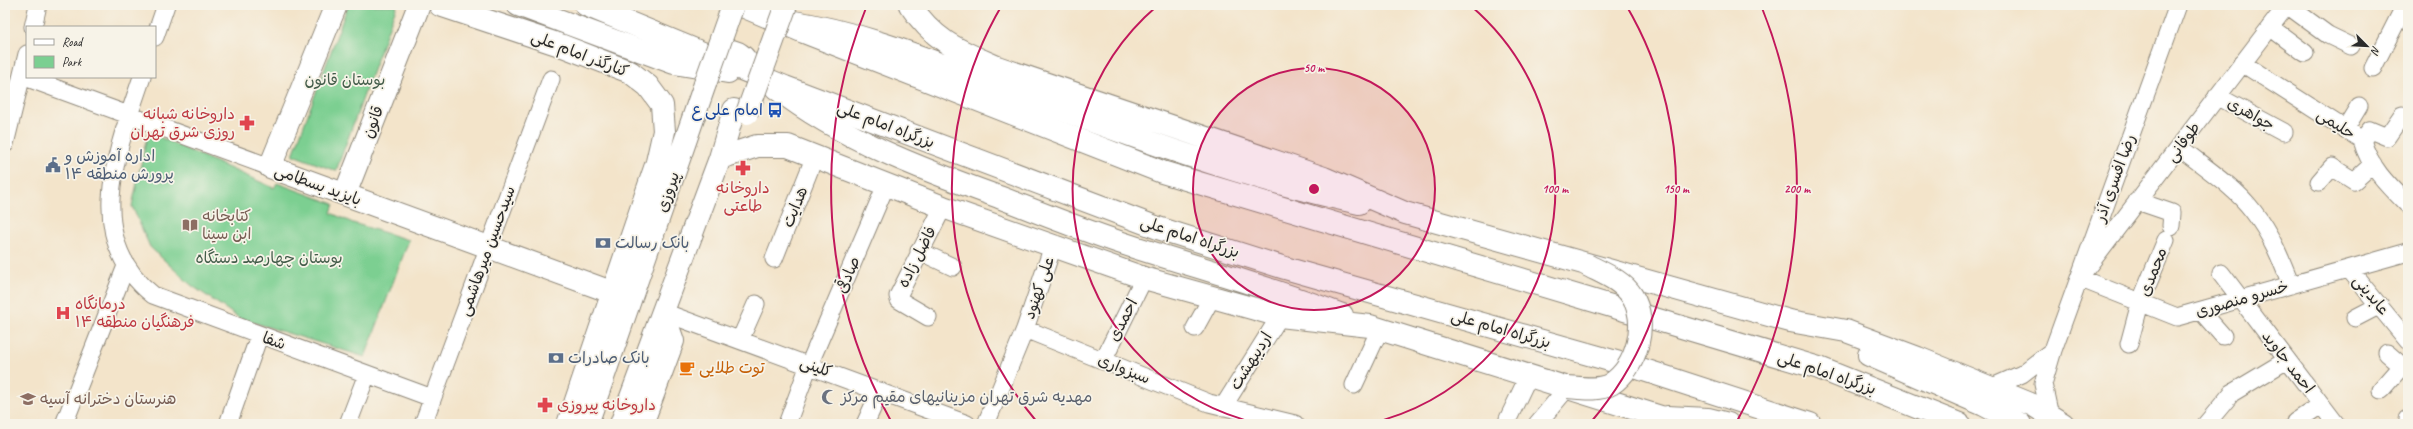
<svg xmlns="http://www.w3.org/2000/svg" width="2413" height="429" viewBox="0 0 2413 429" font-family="Caveat,'Playpen Sans Arabic',sans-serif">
	<rect width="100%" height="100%" fill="#f7f3e8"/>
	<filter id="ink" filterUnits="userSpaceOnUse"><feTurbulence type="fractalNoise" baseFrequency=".025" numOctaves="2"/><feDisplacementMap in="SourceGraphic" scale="8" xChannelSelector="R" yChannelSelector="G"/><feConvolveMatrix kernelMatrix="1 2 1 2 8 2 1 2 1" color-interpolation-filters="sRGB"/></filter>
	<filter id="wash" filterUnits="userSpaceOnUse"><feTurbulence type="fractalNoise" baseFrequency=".012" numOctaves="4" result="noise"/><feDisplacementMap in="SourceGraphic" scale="16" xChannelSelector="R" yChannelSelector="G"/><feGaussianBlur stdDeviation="0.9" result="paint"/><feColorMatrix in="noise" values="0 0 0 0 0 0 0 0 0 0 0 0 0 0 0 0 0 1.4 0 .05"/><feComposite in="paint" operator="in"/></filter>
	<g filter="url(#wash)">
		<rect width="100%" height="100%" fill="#f3e4ca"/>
		<path fill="#7bcf91" stroke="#537d5e" d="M 348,5 L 397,5 L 336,171 L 293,155 Z
			M 148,132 L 274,188 L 277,183 L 334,204 L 331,213 L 353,223 L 409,240 L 365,357 L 239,318 L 191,285 L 150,247 L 132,206 Z"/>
	</g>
	<g filter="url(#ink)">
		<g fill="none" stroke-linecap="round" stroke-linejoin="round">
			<g stroke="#8f887a" stroke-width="19">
				<path id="minor" d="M 2287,5 L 2079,278 L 2177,317 L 2408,252
					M 2287,5 L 2328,35 L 2351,46
					M 33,27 L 38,5
					M 2270,27 L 2305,53
					M 155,37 L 166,5
					M 2242,63 L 2362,140 C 2369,167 2389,186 2408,205
					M 2373,68 L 2405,5
					M 22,76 L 270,167
					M 142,77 C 118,148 81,238 153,295 L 432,398
					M 2217,96 L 2284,132
					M 2345,129 L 2359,106
					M 2362,140 L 2370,130 L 2387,137 L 2402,115
					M 5,144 L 27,54
					M 2179,147 C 2204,167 2234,186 2253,211 C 2271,234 2281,259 2291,285
					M 2319,182 L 2332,167 L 2354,181 L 2373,164
					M 2137,201 L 2172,213 L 2171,226
					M 919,251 L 953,267
					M 774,259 L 815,156
					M 2349,269 L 2408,341
					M 2221,273 L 2336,424
					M 2201,311 L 2223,336
					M 663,312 L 967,424
					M 928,317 L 899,300 L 898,296 L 943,207
					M 2355,318 L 2380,305
					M 1195,328 L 1212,297
					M 1025,329 L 1209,403 L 1295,424
					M 740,340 L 756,304
					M 2129,344 L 2140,303 L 2166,240
					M 2053,350 L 2178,5
					M 1103,361 L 1144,278
					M 1354,385 L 1380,329
					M 1990,388 L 2022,374 L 2053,350 L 2043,384 L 2050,416
					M 2381,390 L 2402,366 L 2387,353
					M 1223,407 L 1280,316
					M 1508,419 L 1529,375
					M 2408,419 L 2408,418
					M 2295,422 L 2321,405
					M 64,424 L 126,266
					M 228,424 L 259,336
					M 348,424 L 367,374
					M 423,424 L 551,79
					M 787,424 L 809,365 L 886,185
					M 865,424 L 880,391
					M 986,424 L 1025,329 L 1053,246
					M 1537,424 L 1568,387
					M 2206,424 L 2232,393 L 2287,360"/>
			</g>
			<g stroke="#8f887a" stroke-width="24">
				<path id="major" d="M 336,5 L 270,167 L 614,293
					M 440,5 L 563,46 L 630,72 L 648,86 L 662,105 L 664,131 L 657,162 L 568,424
					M 518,5 L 674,63 L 728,72
					M 910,5 C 935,42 958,50 997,67 L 1324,178 L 1405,213 L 1790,321 L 1846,331 L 1918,358 L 2033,405 L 2063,424
					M 788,21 C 869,33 943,66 1019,94 C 1130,136 1243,178 1359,203
					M 717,50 C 733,49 745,53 750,69
					M 776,88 C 842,139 921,169 999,197 C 1043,214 1087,232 1131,246 C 1202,269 1273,288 1342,315
					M 720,158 L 757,146 L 788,146 L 943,207 L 1144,278 L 1280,316 L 1370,326 L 1683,424
					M 345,194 L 419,5
					M 1869,355 L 1984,405 L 2020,424
					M 1667,417 L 1708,419 L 1728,424
					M 587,424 L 705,84
					M 621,424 L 720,158 L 734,110
					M 642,424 L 673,341 L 663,312"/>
			</g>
			<g stroke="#8f887a" stroke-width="24">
				<path id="highway" d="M 586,5 L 785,87 L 1158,228 L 1285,268 L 1641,369 L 1810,424
					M 740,5 L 804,32 L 1162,172 L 1819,368 L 1959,424"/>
			</g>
			<use href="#minor" stroke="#fff" stroke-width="17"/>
			<use href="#major" stroke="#fff" stroke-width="22"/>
			<use href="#highway" stroke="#fff" stroke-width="22"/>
			<g stroke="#8f887a" stroke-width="24" stroke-linecap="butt">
				<path id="major-bridge" d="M 705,84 L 733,5
					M 747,113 L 786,5
					M 1568,387 C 1581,388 1599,391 1611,384 C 1637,367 1649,323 1632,296 C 1622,280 1602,273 1587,265"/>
			</g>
			<use href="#major-bridge" stroke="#fff" stroke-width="22"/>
		</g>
	</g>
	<circle cx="1314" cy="189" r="121" fill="#c2185b" fill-opacity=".12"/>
	<g fill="none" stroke="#c2185b" stroke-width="2">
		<circle cx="1314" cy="189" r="121"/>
		<path d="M1260 424A241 241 0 0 1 1157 6M1471 6A241 241 0 0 1 1368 424"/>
		<path d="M1037 422A362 362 0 0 1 1002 5M1626 5A362 362 0 0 1 1591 422"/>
		<path d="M892 423A483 483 0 0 1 866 8M1762 8A483 483 0 0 1 1736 423"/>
	</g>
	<defs>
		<g id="bus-bare" transform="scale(1.2)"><path d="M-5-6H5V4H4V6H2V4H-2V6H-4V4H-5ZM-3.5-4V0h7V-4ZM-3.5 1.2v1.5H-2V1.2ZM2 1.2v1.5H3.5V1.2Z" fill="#1a4fb4" stroke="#f7f3e8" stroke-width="2.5" paint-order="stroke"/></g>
		<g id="pharmacy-bare" transform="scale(1.2)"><path d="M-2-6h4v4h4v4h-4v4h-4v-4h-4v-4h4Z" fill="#e0444e" stroke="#f7f3e8" stroke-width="2.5" paint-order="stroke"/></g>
		<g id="civic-bare" transform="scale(1.2)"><path d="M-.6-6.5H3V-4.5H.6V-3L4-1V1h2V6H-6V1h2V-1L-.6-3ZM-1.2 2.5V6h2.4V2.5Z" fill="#5c6f8a" stroke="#f7f3e8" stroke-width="2.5" paint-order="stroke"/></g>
		<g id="library-bare" transform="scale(1.2)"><path d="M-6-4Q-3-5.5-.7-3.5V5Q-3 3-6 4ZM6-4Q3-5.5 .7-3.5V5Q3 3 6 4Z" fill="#8d6e63" stroke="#f7f3e8" stroke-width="2.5" paint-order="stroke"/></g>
		<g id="bank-bare" transform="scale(1.2)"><path d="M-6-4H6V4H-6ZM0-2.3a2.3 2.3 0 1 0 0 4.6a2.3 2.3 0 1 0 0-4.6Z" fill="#5c6f8a" stroke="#f7f3e8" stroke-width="2.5" paint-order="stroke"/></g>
		<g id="hospital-bare" transform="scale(1.2)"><path d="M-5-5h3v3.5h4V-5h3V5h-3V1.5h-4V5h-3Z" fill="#e0444e" stroke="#f7f3e8" stroke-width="2.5" paint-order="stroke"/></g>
		<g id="cafe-bare" transform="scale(1.2)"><path d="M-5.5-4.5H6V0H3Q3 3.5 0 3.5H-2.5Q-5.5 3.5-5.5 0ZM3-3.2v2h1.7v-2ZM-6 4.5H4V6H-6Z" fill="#e8710a" stroke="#f7f3e8" stroke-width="2.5" paint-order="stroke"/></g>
		<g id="mosque-bare" transform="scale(1.2)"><path d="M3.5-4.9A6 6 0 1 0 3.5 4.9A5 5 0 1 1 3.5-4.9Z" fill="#6b7280" stroke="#f7f3e8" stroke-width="2.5" paint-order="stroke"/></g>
		<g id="school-bare" transform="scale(1.2)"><path d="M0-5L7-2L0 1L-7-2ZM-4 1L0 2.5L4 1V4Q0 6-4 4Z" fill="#8d6e63" stroke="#f7f3e8" stroke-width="2.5" paint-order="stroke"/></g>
	</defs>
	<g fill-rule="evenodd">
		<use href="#bus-bare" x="775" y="110"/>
		<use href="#pharmacy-bare" x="247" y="123"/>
		<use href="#civic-bare" x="53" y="165"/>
		<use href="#pharmacy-bare" x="743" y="168"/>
		<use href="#library-bare" x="190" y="225"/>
		<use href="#bank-bare" x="603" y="243"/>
		<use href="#hospital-bare" x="63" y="313"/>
		<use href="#bank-bare" x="556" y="358"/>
		<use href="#cafe-bare" x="687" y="368"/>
		<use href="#mosque-bare" x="829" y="397"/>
		<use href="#school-bare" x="28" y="399"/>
		<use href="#pharmacy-bare" x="545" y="405"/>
	</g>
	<g text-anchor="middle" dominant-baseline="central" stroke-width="3.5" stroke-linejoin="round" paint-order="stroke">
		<g font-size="16" fill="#2b2b2b" stroke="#f7f3e8">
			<text transform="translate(580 54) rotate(21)">کنارگذر امام علی</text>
			<text transform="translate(2251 114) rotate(29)">جواهری</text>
			<text transform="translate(373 122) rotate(-69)">قانون</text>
			<text transform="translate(2336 124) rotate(33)">حلیمی</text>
			<text transform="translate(886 125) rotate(21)">بزرگراه امام علی</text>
			<text transform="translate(2183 142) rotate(-53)">طوفانی</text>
			<text transform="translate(2115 178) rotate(-70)">رضا افسری آذر</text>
			<text transform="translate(318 185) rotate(20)">بایزید بسطامی</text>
			<text transform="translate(668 192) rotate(-71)">پیروزی</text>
			<text transform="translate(795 207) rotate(-68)">هدایت</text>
			<text transform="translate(1190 237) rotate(18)">بزرگراه امام علی</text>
			<text transform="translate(487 251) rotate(-70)">سیدحسین میرهاشمی</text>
			<text transform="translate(917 257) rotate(-63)">فاضل زاده</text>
			<text transform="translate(2153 272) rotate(-68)">محمدی</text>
			<text transform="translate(848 275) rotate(-67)">صادقی</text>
			<text transform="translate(1039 288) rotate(-71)">علی کهنود</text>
			<text transform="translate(2371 295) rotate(50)">عابدینی</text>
			<text transform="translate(2242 299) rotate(-16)">خسرو منصوری</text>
			<text transform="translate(1123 320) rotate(-63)">احمدی</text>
			<text transform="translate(1501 329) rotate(16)">بزرگراه امام علی</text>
			<text transform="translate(274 341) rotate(20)">شفا</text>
			<text transform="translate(1251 361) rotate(-58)">اردیبهشت</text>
			<text transform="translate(2288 362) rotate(52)">احمد جاوید</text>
			<text transform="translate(816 367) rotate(20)">کلینی</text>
			<text transform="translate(1124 369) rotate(22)">سبزواری</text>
			<text transform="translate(1827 373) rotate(19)">بزرگراه امام علی</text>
		</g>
		<g font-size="16" fill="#435c4a" stroke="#f7f3e8">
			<text x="345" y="80">بوستان قانون</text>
			<text x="269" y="258">بوستان چهارصد دستگاه</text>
		</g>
		<g font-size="16" fill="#164399" stroke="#f7f3e8" text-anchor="end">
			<text x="763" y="110">امام علی ع</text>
		</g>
		<g font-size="16" fill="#be3a42" stroke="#f7f3e8" text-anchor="start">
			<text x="235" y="114" text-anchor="end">داروخانه شبانه<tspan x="235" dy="18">روزی شرق تهران</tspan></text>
			<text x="743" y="188" text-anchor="middle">داروخانه<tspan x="743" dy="18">طاعتی</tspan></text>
			<text x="75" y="304">درمانگاه<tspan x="75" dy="18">فرهنگیان منطقه ۱۴</tspan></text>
			<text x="557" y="405">داروخانه پیروزی</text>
		</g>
		<g font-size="16" fill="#4e5e75" stroke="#f7f3e8" text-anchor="start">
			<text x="65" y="156">اداره آموزش و<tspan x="65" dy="18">پرورش منطقه ۱۴</tspan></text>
			<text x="615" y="243">بانک رسالت</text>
			<text x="568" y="358">بانک صادرات</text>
		</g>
		<g font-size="16" fill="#785e54" stroke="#f7f3e8" text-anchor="start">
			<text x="202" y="216">کتابخانه<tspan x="202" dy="18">ابن سینا</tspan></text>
			<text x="40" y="399">هنرستان دخترانه آسیه</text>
		</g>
		<g font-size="16" fill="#c56008" stroke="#f7f3e8" text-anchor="start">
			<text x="699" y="368">توت طلایی</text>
		</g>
		<g font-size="16" fill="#5b616d" stroke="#f7f3e8" text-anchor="start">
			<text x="841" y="397">مهدیه شرق تهران مزینانیهای مقیم مرکز</text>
		</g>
	</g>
	<circle cx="1314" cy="189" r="6" fill="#c2185b" stroke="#f7f3e8" stroke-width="2"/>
	<g font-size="12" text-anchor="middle" font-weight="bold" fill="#c2185b" stroke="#f7f3e8" stroke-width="3.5" stroke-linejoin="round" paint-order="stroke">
		<text x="1314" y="72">50 m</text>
		<text x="1555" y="193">100 m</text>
		<text x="1676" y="193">150 m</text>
		<text x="1797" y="193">200 m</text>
	</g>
	<rect width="2413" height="429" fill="none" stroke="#f7f3e8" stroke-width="20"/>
	<rect x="26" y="26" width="130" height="52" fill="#f7f3e8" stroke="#a5a39c"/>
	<rect x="34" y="39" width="20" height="6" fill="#ffffff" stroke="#a5a39c"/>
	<text x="62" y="46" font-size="12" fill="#2b2b2b">Road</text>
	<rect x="34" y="56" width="20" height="12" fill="#7bcf91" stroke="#a5a39c"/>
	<text x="62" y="66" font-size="12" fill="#2b2b2b">Park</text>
	<g transform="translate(2367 46) rotate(114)" stroke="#f7f3e8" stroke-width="3" paint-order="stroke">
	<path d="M0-3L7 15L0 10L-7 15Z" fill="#2b2b2b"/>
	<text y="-6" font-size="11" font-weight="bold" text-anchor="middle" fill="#2b2b2b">N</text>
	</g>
</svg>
